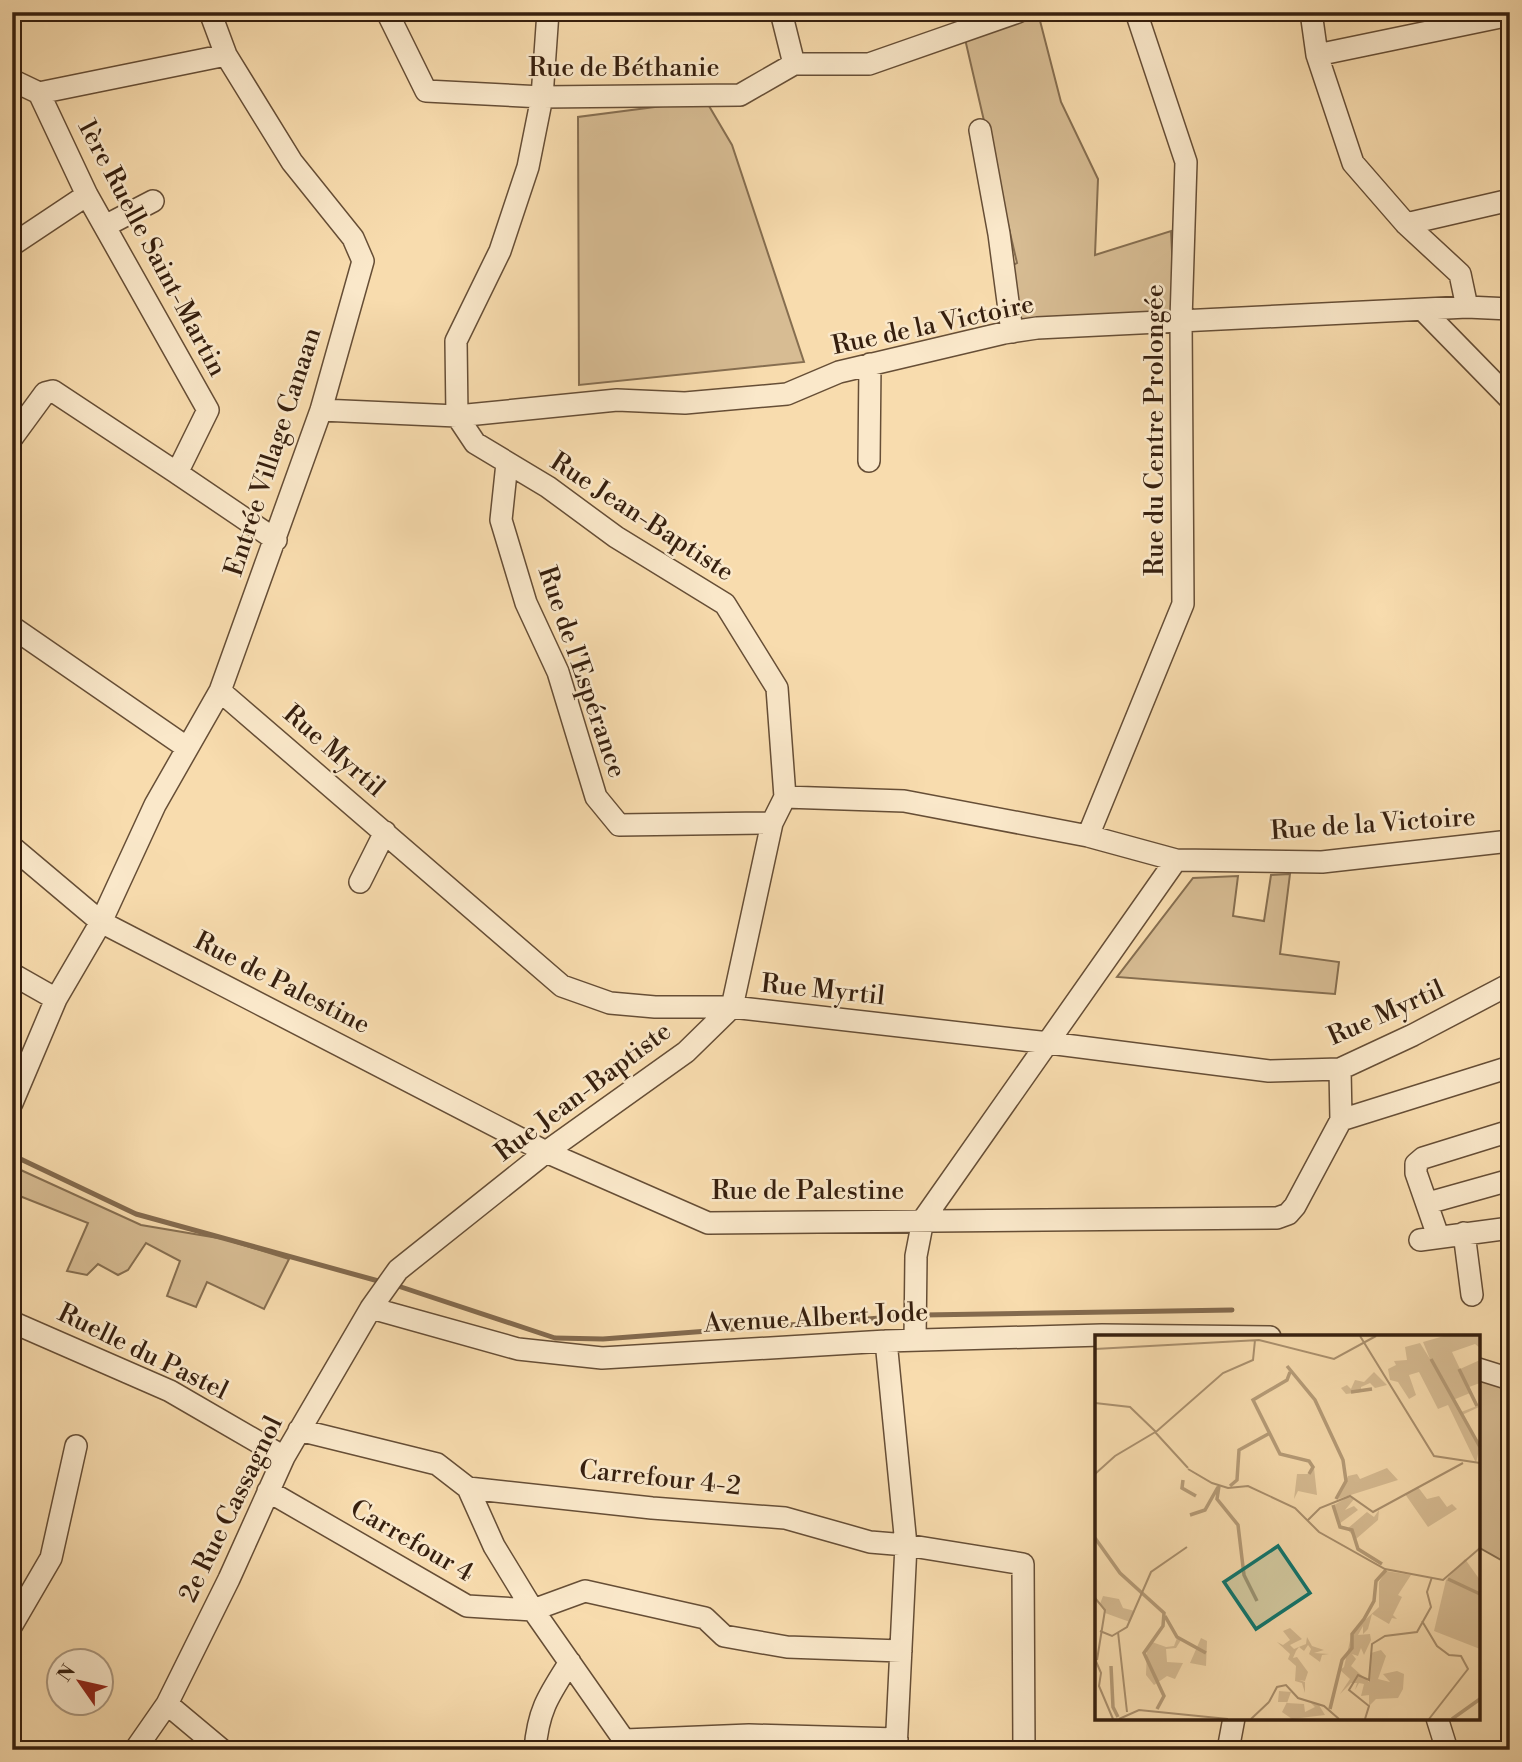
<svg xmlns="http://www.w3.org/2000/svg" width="1522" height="1762" viewBox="0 0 1522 1762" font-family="'Libre Bodoni',serif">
	<rect width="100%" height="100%" fill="#f8dcae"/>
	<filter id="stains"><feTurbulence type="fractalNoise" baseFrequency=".00286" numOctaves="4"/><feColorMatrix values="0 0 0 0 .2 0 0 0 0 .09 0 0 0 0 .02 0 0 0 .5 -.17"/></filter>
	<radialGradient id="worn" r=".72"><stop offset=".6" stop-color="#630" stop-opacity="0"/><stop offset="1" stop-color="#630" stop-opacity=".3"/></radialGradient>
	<path fill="#d7bc93" stroke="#866e50" stroke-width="2" d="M 1038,13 L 1061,102 L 1098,179 L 1095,255 L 1171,231 L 1175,312 L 1016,321 L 1006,269 L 1017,263 L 965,39 Z
		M 678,104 L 709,106 L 732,145 L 804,362 L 579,385 L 578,117 Z
		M 1290,874 L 1280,954 L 1339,962 L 1335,994 L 1117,977 L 1193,878 L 1238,876 L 1233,916 L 1264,921 L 1271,875 Z
		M 12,1166 L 141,1225 L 224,1239 L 289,1259 L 264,1309 L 207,1282 L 196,1307 L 167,1296 L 180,1261 L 146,1243 L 128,1270 L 118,1275 L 98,1264 L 87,1275 L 67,1271 L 88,1223 L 12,1193 Z
		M 1478,1378 L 1510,1387 L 1510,1438 L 1501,1480 L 1510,1483 L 1510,1565 L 1478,1547 Z"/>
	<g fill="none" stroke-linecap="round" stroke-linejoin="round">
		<path stroke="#836a4e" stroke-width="5" d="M 12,1155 L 136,1214 L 382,1282
			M 395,1285 L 555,1338 L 603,1339 L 907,1316
			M 923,1315 L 1232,1310"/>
		<g stroke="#664e36" stroke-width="24">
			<path id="street" d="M 387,12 L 426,91 L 542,97 L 740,95 L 794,64 L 869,64 L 1018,12
				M 781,12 L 794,64
				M 1311,12 L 1317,55 L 1353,163 L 1406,224 L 1460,274 L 1467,307
				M 1317,55 L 1510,15
				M 12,83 L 16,82 L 39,93 L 226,55
				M 39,93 L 87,195 L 208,410 L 177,473 L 276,540
				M 980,130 L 999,234 L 1012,332
				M 1406,224 L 1510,200
				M 105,226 L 153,201
				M 12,245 L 87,195
				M 1424,311 L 1510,399
				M 321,410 L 457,416 L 617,400 L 685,403 L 787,394 L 839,372 L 1004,333 L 1037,328 L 1467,307 L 1510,309
				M 12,438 L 45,393 L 53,391 L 177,473
				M 869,461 L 870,364
				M 507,463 L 501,520 L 526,603 L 558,672 L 596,797 L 619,825 L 772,823
				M 12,627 L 186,747
				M 220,691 L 562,986 L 610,1003 L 655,1007 L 732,1007 L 1049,1043 L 1269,1071 L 1340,1069 L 1413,1035 L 1510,984
				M 785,797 L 904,801 L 1088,836 L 1176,860 L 1322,862 L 1510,841
				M 1088,836 L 1183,604 L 1181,320 L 1186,162 L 1136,12
				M 12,847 L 101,922 L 546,1152 L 708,1223 L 1277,1218 L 1288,1214 L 1295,1206 L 1341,1120 L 1340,1069
				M 360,882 L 385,832
				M 12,974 L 56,999
				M 12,1103 L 56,999 L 101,922 L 155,805 L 220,691 L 321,410 L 363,261 L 353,238 L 292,162 L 226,55 L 210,12
				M 1341,1120 L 1510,1067
				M 1428,1203 L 1510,1180
				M 1464,1233 L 1472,1295
				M 1438,1236 L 1416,1173 L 1416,1164 L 1423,1158 L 1510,1131
				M 1420,1240 L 1510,1228
				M 371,1308 L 518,1349 L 602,1358 L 886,1341 L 1102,1335 L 1270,1337
				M 12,1322 L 170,1391 L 284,1457
				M 915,1340 L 916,1256 L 923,1220 L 1176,860
				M 886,1341 L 906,1545 L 896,1750
				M 1478,1369 L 1510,1379
				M 299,1430 L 437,1464 L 468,1488 L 652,1508 L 785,1518 L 870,1542 L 906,1545 L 1023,1564 L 1024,1750
				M 468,1488 L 494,1546 L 533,1610 L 631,1750
				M 268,1491 L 467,1606 L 533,1610 L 585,1591 L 705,1618 L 724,1636 L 787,1647 L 901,1651
				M 12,1625 L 51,1558 L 76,1446
				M 167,1704 L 222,1750
				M 1437,1718 L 1447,1750
				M 625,1740 L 749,1735 L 897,1739
				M 135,1750 L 167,1704 L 229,1579 L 284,1457 L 371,1308 L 398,1270 L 546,1152 L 686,1052 L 732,1007 L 772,823 L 785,797 L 777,688 L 725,604 L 616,537 L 548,487 L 475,443 L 457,416 L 456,341 L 500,251 L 528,167 L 542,97 L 548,12
				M 535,1750 C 538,1710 549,1695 570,1662
				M 1228,1750 L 1234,1718"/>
		</g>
		<use href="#street" stroke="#fae8ca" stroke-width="21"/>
	</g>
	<g text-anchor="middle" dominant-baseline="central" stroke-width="5" stroke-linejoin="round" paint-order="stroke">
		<g font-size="26" fill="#361f0e" stroke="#fae8ca">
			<text x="624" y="68">Rue de Béthanie</text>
			<text transform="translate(152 248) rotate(62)">1ère Ruelle Saint-Martin</text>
			<text transform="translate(933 325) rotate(-12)">Rue de la Victoire</text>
			<text transform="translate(1155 430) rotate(-90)">Rue du Centre Prolongée</text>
			<text transform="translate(273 452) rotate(-72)">Entrée Village Canaan</text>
			<text transform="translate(642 517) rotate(33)">Rue Jean-Baptiste</text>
			<text transform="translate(582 672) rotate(71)">Rue de l'Espérance</text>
			<text transform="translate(334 751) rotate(41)">Rue Myrtil</text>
			<text transform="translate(1373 824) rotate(-4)">Rue de la Victoire</text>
			<text transform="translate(282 983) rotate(27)">Rue de Palestine</text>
			<text transform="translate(823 990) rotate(6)">Rue Myrtil</text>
			<text transform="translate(1386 1013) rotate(-24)">Rue Myrtil</text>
			<text transform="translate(583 1092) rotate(-37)">Rue Jean-Baptiste</text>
			<text x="808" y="1191">Rue de Palestine</text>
			<text transform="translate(816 1318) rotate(-3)">Avenue Albert Jode</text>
			<text transform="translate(143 1352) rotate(26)">Ruelle du Pastel</text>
			<text transform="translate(660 1478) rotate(6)">Carrefour 4-2</text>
			<text transform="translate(231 1509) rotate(-64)">2e Rue Cassagnol</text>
			<text transform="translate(412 1541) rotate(30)">Carrefour 4</text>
		</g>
	</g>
	<g transform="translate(1095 1335)">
		<rect width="385" height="385" fill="#f8dcae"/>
		<path d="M 349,1 L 385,1 L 385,13 L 380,9 L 357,17 L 365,34 L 385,25 L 385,48 L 374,52 L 384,72 L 367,80 L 385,110 L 381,128 L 353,70 L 343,74 L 324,37 L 314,40 L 321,60 L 314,64 L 303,47 L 295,45 L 293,34 L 301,30 L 299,26 L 312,25 L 310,12 L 325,8 L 335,24 L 328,7 ZM 375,58 L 382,71 L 366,77 L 358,65 ZM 279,37 L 292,50 L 280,53 L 275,48 L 266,52 L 266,57 L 251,59 L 246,53 L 252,50 L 256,54 L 260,45 L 269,47 ZM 219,133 L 222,160 L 203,156 L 199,164 L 202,139 L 214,139 ZM 292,133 L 303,145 L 243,164 L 253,141 L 262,139 L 265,144 ZM 323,152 L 332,164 L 344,161 L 352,172 L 357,169 L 362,174 L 333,192 L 310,159 ZM 253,162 L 260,163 L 250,175 L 259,171 L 263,175 L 244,189 L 239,170 ZM 284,175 L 283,185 L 261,204 L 252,194 L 272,177 L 279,182 ZM 370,224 L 385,245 L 385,314 L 339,296 L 351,245 ZM 291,236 L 316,240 L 303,260 L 307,262 L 298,280 L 302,284 L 297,283 L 294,289 L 277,279 L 273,294 L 268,299 L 268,291 L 263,300 L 275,299 L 276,305 L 269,320 L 266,313 L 263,321 L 257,319 L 261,324 L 256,331 L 274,347 L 276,318 L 286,315 L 291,321 L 283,344 L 295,347 L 288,339 L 302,336 L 309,339 L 308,354 L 303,363 L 281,364 L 274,371 L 274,360 L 266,361 L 269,349 L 264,348 L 260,355 L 262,348 L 256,348 L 245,359 L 255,344 L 245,335 L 249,332 L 257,297 L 284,272 L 284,247 ZM 8,261 L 24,264 L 28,273 L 40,276 L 35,287 L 10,278 L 5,269 ZM 195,293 L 207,304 L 195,310 L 199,314 L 211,309 L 212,302 L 217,311 L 229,315 L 219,318 L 234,319 L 227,320 L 225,327 L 214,319 L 216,314 L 213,310 L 209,316 L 204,312 L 201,316 L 198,323 L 202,322 L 213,337 L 210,346 L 204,345 L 210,347 L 210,358 L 207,348 L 200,346 L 201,331 L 193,324 L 195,319 L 182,307 L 188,310 L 195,305 L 188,296 ZM 82,303 L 86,305 L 81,313 L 71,314 L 72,327 L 88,328 L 80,344 L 72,341 L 59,350 L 51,340 L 52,315 L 57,307 L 71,312 L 79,311 ZM 106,303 L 112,306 L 111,331 L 95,328 ZM 184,356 L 196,357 L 192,368 L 209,369 L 210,377 L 220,372 L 215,367 L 224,370 L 230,380 L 197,384 L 187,377 L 192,367 L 183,367 Z" fill="#d7bc93" fill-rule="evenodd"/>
		<path fill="none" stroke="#b69c78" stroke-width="3.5" d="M 336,24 L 385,112M 192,31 L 220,65 L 248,125 L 251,146 L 241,164M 364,34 L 382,71M 195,37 L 192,45 L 158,65 L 185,119 L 214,126 L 218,132 L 214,139M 256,57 L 277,54M 88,145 L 87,153 L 101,161M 124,151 L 122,164 L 143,190 L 149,240 L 162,266M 135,151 L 142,145 L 144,115 L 175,98M 238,170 L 245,192 L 257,195 L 263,214 L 287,229M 95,180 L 110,175 L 123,152M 0,203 L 25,238 L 69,278 L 68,291 L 49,318 L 69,361 L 62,374M 353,244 L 385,259M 70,281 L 82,302 L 111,318M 16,331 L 18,372 L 23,382M 235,374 L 247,325 L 257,313 L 257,299 L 269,284 L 279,266 L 281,246 L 291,235M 357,384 L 385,364"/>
		<path fill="none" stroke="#aa906e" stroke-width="2" d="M 265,1 L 339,121 L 385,128M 0,14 L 164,5 L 239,24 L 281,1M 0,68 L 35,72 L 61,97M 60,97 L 93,133M 93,134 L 117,148 L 133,153 L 153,151 L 200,173 L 224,197 L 290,234 L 348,245 L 385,213M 0,139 L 20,121 L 62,96 L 128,38 L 158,25 L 160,5M 212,186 L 225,173 L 255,161 L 278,177 L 368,128M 0,263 L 10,275 L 2,325M 327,286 L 342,311 L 354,320 L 366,321 L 373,334 L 334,384M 5,296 L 17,301 L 32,292 L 56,237 L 92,212M 23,297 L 32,377M 0,324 L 6,338 L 4,351 L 18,384M 174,367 L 182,352 L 191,350 L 203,363 L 229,371 L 244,384M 24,384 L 44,375 L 133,384M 156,384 L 174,367M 270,384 L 274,371 L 254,355 L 263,340 L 274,345 L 277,309 L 290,301 L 322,297 L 336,272 L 332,257 L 337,242"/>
		<path fill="#0f766e" fill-opacity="0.15" stroke="#0f766e" stroke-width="3.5" d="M 183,211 L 215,258 L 161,294 L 129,247 Z"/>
		<rect width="385" height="385" fill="none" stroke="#361f0e" stroke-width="3.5"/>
	</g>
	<rect width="1522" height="1762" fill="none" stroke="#f8dcae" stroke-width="42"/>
	<rect x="14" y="14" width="1494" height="1734" fill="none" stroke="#361f0e" stroke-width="3.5"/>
	<rect x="21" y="21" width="1480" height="1720" fill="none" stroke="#361f0e" stroke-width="2"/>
	<g transform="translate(80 1682) rotate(304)"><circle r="33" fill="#fae8ca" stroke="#ac987f" stroke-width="2"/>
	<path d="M0-5L12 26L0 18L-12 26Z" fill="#8f2418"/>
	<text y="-10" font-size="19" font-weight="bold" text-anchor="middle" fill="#361f0e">N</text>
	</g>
	<rect width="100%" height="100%" filter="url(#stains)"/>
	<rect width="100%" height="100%" fill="url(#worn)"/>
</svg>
